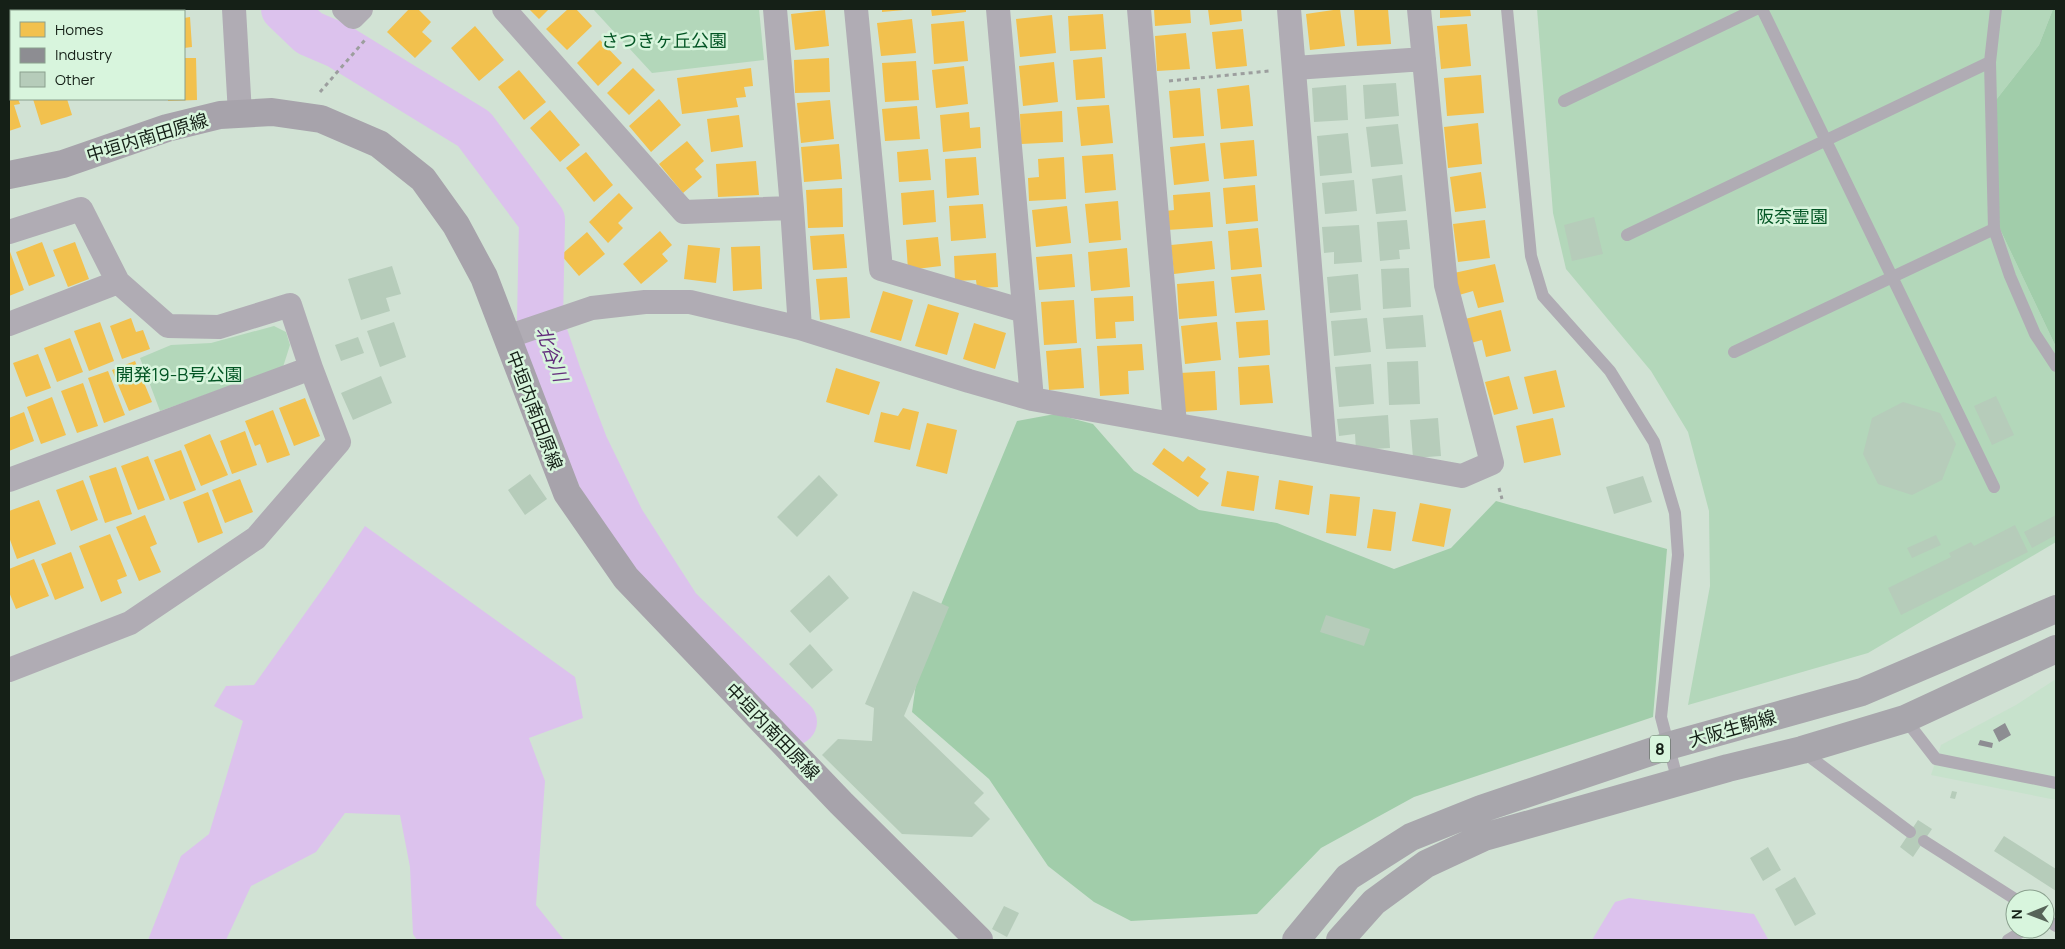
<svg xmlns="http://www.w3.org/2000/svg" width="2065" height="949" viewBox="0 0 2065 949" font-family="Manrope,'Noto Sans JP',sans-serif">
	<rect width="100%" height="100%" fill="#d1e2d4"/>
	<path fill="#c7e2cc" d="M 2056,679 L 2056,800 L 1931,775 L 1941,745 L 2016,705 Z"/>
	<path fill="#b3d7ba" d="M 593,9 L 759,9 L 764,60 L 652,73 Z
		M 1537,9 L 2053,9 L 2039,45 L 1996,100 L 1999,227 L 2056,347 L 2056,542 L 1868,653 L 1688,705 L 1710,586 L 1709,511 L 1688,432 L 1651,371 L 1566,269 L 1553,213 Z
		M 274,326 L 286,332 L 290,345 L 283,367 L 160,411 L 140,358 L 171,345 L 211,343 Z"/>
	<path fill="#a1cdaa" d="M 2053,9 L 2056,9 L 2056,347 L 1999,227 L 1996,100 L 2039,45 Z
		M 1055,414 L 1093,424 L 1134,471 L 1199,510 L 1277,523 L 1394,569 L 1451,548 L 1496,501 L 1667,549 L 1653,717 L 1414,797 L 1321,848 L 1257,914 L 1131,921 L 1094,902 L 1048,866 L 989,779 L 912,712 L 920,655 L 1017,421 Z"/>
	<path fill="#dcc2ed" d="M 365,526 L 575,677 L 583,718 L 529,738 L 545,781 L 536,905 L 564,940 L 417,940 L 413,934 L 410,867 L 400,815 L 345,813 L 316,852 L 251,886 L 226,940 L 148,940 L 181,856 L 209,834 L 243,721 L 214,706 L 226,686 L 254,685 L 331,577 Z
		M 1629,898 L 1754,914 L 1768,939 L 1592,940 L 1615,902 Z"/>
	<path fill="#f2c14e" d="M 25,9 L 63,9 L 66,11 L 22,11 Z
		M 80,9 L 107,9 L 105,11 L 83,11 Z
		M 409,9 L 418,9 L 431,22 L 422,32 L 432,41 L 415,58 L 387,32 Z
		M 529,9 L 549,9 L 539,19 Z
		M 568,9 L 576,9 L 592,26 L 567,50 L 546,29 Z
		M 882,9 L 904,9 L 904,10 L 882,12 Z
		M 931,9 L 966,9 L 966,12 L 932,16 Z
		M 1154,9 L 1190,9 L 1191,23 L 1155,26 Z
		M 1208,9 L 1241,9 L 1242,21 L 1210,25 Z
		M 1340,9 L 1345,46 L 1310,50 L 1306,14 Z
		M 1354,9 L 1388,9 L 1391,44 L 1357,46 Z
		M 1440,9 L 1470,9 L 1471,16 L 1440,18 Z
		M 825,10 L 829,46 L 795,50 L 791,14 Z
		M 1103,14 L 1106,49 L 1070,51 L 1068,16 Z
		M 1052,15 L 1056,53 L 1020,57 L 1016,19 Z
		M 190,17 L 192,47 L 184,48 L 184,18 Z
		M 912,19 L 916,53 L 881,56 L 877,23 Z
		M 964,21 L 968,61 L 934,64 L 931,24 Z
		M 1467,24 L 1471,66 L 1441,69 L 1437,26 Z
		M 475,26 L 504,60 L 479,81 L 451,48 Z
		M 1243,29 L 1247,66 L 1216,69 L 1212,32 Z
		M 9,33 L 11,33 L 11,77 L 9,77 Z
		M 1186,33 L 1190,69 L 1157,71 L 1155,36 Z
		M 600,40 L 622,63 L 598,86 L 577,63 Z
		M 1102,57 L 1105,98 L 1076,100 L 1073,60 Z
		M 184,58 L 196,58 L 197,100 L 168,101 L 168,99 L 184,99 Z
		M 829,58 L 830,92 L 795,93 L 794,60 Z
		M 916,61 L 919,100 L 885,102 L 882,63 Z
		M 1054,62 L 1058,102 L 1023,106 L 1019,66 Z
		M 964,66 L 968,104 L 936,108 L 932,70 Z
		M 633,68 L 655,90 L 629,115 L 607,93 Z
		M 751,68 L 753,86 L 744,87 L 746,97 L 736,98 L 738,107 L 682,114 L 677,78 Z
		M 519,70 L 546,102 L 524,120 L 498,87 Z
		M 1481,75 L 1484,113 L 1447,116 L 1444,78 Z
		M 1249,85 L 1253,126 L 1221,129 L 1217,89 Z
		M 1200,88 L 1204,136 L 1173,138 L 1169,91 Z
		M 9,89 L 11,89 L 11,99 L 18,99 L 20,104 L 14,105 L 21,127 L 9,131 Z
		M 33,99 L 67,99 L 72,115 L 41,125 Z
		M 659,99 L 681,125 L 651,152 L 629,126 Z
		M 830,100 L 834,139 L 801,143 L 797,103 Z
		M 1109,105 L 1113,143 L 1081,146 L 1077,107 Z
		M 917,106 L 920,139 L 885,141 L 882,109 Z
		M 550,110 L 580,145 L 560,162 L 530,128 Z
		M 1062,111 L 1063,142 L 1021,144 L 1020,114 Z
		M 969,112 L 970,128 L 980,127 L 981,148 L 943,152 L 940,115 Z
		M 739,115 L 743,147 L 711,152 L 707,119 Z
		M 1478,123 L 1482,164 L 1448,168 L 1444,127 Z
		M 1254,140 L 1257,176 L 1224,179 L 1220,143 Z
		M 687,141 L 704,161 L 695,169 L 702,177 L 683,193 L 659,164 Z
		M 1205,143 L 1209,181 L 1174,185 L 1170,147 Z
		M 839,144 L 842,179 L 804,182 L 801,147 Z
		M 928,149 L 931,180 L 899,182 L 897,152 Z
		M 586,152 L 613,185 L 594,202 L 566,168 Z
		M 1113,154 L 1116,190 L 1085,193 L 1082,156 Z
		M 976,157 L 979,195 L 947,198 L 945,159 Z
		M 1064,157 L 1066,199 L 1029,201 L 1028,178 L 1039,177 L 1038,159 Z
		M 756,161 L 759,195 L 718,197 L 716,164 Z
		M 1481,172 L 1486,208 L 1455,212 L 1450,177 Z
		M 1255,185 L 1258,221 L 1226,224 L 1223,188 Z
		M 842,188 L 843,227 L 808,228 L 806,190 Z
		M 934,190 L 936,222 L 903,225 L 901,193 Z
		M 1210,192 L 1213,227 L 1167,230 L 1165,211 L 1174,210 L 1173,195 Z
		M 619,193 L 633,208 L 618,223 L 623,228 L 608,243 L 589,222 Z
		M 1118,201 L 1121,240 L 1089,243 L 1085,204 Z
		M 983,204 L 986,238 L 951,241 L 949,206 Z
		M 1067,206 L 1071,243 L 1036,247 L 1032,210 Z
		M 1485,220 L 1490,258 L 1458,262 L 1453,224 Z
		M 1258,228 L 1262,267 L 1231,270 L 1228,231 Z
		M 660,231 L 672,245 L 662,254 L 668,261 L 641,284 L 623,264 Z
		M 587,232 L 605,254 L 579,276 L 561,255 Z
		M 844,234 L 847,268 L 813,270 L 810,236 Z
		M 938,237 L 941,266 L 908,270 L 906,240 Z
		M 1212,241 L 1215,269 L 1174,274 L 1171,245 Z
		M 42,242 L 55,276 L 29,286 L 16,252 Z
		M 75,242 L 89,279 L 68,287 L 53,250 Z
		M 688,245 L 720,248 L 716,283 L 684,279 Z
		M 760,246 L 762,289 L 733,291 L 731,247 Z
		M 1127,248 L 1130,287 L 1091,291 L 1088,252 Z
		M 9,249 L 24,290 L 9,296 Z
		M 996,253 L 998,287 L 977,288 L 976,280 L 955,281 L 954,256 Z
		M 1072,254 L 1075,287 L 1039,290 L 1036,257 Z
		M 1495,264 L 1504,302 L 1478,308 L 1473,291 L 1459,295 L 1454,273 Z
		M 1261,274 L 1265,310 L 1235,313 L 1231,277 Z
		M 847,277 L 850,318 L 820,320 L 816,279 Z
		M 1214,281 L 1217,316 L 1179,319 L 1177,284 Z
		M 883,291 L 913,300 L 901,341 L 870,332 Z
		M 1133,296 L 1134,321 L 1115,322 L 1116,338 L 1096,339 L 1094,298 Z
		M 1074,300 L 1077,343 L 1044,345 L 1041,302 Z
		M 928,304 L 959,313 L 947,355 L 915,346 Z
		M 1501,310 L 1511,351 L 1486,357 L 1482,340 L 1471,343 L 1465,319 Z
		M 131,318 L 136,332 L 143,330 L 150,349 L 122,359 L 110,326 Z
		M 1268,320 L 1270,355 L 1239,358 L 1236,322 Z
		M 100,322 L 114,361 L 89,371 L 74,331 Z
		M 1217,322 L 1221,360 L 1185,364 L 1181,326 Z
		M 974,323 L 1006,333 L 995,369 L 963,359 Z
		M 70,338 L 83,372 L 57,382 L 44,348 Z
		M 1142,344 L 1144,370 L 1128,371 L 1129,394 L 1100,396 L 1097,346 Z
		M 1081,348 L 1084,388 L 1049,390 L 1046,351 Z
		M 38,354 L 51,388 L 26,397 L 13,363 Z
		M 135,361 L 152,402 L 129,411 L 112,370 Z
		M 1269,365 L 1273,403 L 1240,405 L 1238,367 Z
		M 836,368 L 880,382 L 869,415 L 826,402 Z
		M 1556,370 L 1565,407 L 1533,414 L 1524,377 Z
		M 108,371 L 125,415 L 104,423 L 88,378 Z
		M 1215,371 L 1217,410 L 1183,412 L 1180,373 Z
		M 1509,376 L 1518,409 L 1494,415 L 1485,382 Z
		M 83,383 L 98,426 L 77,433 L 61,391 Z
		M 52,397 L 66,435 L 41,444 L 27,407 Z
		M 305,398 L 320,436 L 294,446 L 279,408 Z
		M 903,408 L 919,412 L 910,450 L 874,442 L 881,412 L 898,416 Z
		M 273,410 L 290,455 L 267,463 L 260,444 L 255,446 L 245,421 Z
		M 24,412 L 34,441 L 9,451 L 9,418 Z
		M 1553,418 L 1561,455 L 1524,463 L 1516,426 Z
		M 927,423 L 957,430 L 947,474 L 916,466 Z
		M 245,431 L 257,465 L 232,474 L 220,441 Z
		M 210,434 L 228,475 L 201,486 L 184,445 Z
		M 1164,448 L 1183,462 L 1188,456 L 1206,469 L 1200,477 L 1209,483 L 1198,497 L 1152,464 Z
		M 181,450 L 196,490 L 170,500 L 154,460 Z
		M 148,456 L 165,500 L 138,510 L 121,466 Z
		M 116,467 L 132,514 L 105,523 L 89,476 Z
		M 1227,471 L 1259,476 L 1254,511 L 1221,506 Z
		M 240,479 L 253,512 L 225,523 L 212,490 Z
		M 83,480 L 98,520 L 71,531 L 56,490 Z
		M 1279,480 L 1313,486 L 1309,515 L 1275,509 Z
		M 208,492 L 223,533 L 198,543 L 183,502 Z
		M 1330,494 L 1360,497 L 1356,536 L 1326,533 Z
		M 39,500 L 56,544 L 17,559 L 9,537 L 9,511 Z
		M 1420,503 L 1451,509 L 1444,547 L 1412,541 Z
		M 1373,509 L 1396,512 L 1391,551 L 1367,548 Z
		M 145,515 L 157,544 L 150,547 L 161,572 L 139,581 L 116,527 Z
		M 110,534 L 127,576 L 117,580 L 122,593 L 101,602 L 79,546 Z
		M 71,552 L 84,588 L 55,600 L 41,564 Z
		M 34,559 L 49,596 L 16,609 L 9,592 L 9,569 Z"/>
	<path fill="#8d8d92" d="M 2005,723 L 2011,735 L 1999,742 L 1993,730 Z
		M 1980,740 L 1993,743 L 1992,748 L 1978,745 Z"/>
	<g fill="none" stroke-linecap="round" stroke-linejoin="round">
		<path stroke="#dcc2ed" stroke-width="46" d="M 284,9 L 309,33 L 337,45 L 474,129 L 542,220 L 540,321 L 558,374 L 585,445 L 622,521 L 678,608 L 794,722"/>
	</g>
	<path fill="#b6ccba" d="M 1396,83 L 1399,116 L 1365,119 L 1363,85 Z
		M 1346,85 L 1348,120 L 1314,122 L 1312,88 Z
		M 1398,124 L 1403,164 L 1371,167 L 1366,127 Z
		M 1348,133 L 1352,173 L 1320,176 L 1317,136 Z
		M 1402,175 L 1406,211 L 1376,214 L 1372,179 Z
		M 1354,180 L 1357,211 L 1325,214 L 1322,183 Z
		M 1594,217 L 1603,254 L 1572,261 L 1564,225 Z
		M 1407,220 L 1410,249 L 1399,250 L 1400,259 L 1380,261 L 1377,222 Z
		M 1359,225 L 1362,262 L 1334,264 L 1334,252 L 1324,253 L 1322,227 Z
		M 392,266 L 401,294 L 386,298 L 390,311 L 361,320 L 348,279 Z
		M 1409,268 L 1411,307 L 1383,309 L 1381,269 Z
		M 1358,274 L 1361,310 L 1330,313 L 1327,277 Z
		M 1423,315 L 1426,347 L 1386,349 L 1383,318 Z
		M 1367,318 L 1371,352 L 1334,356 L 1331,321 Z
		M 394,322 L 406,357 L 380,367 L 367,331 Z
		M 358,337 L 364,353 L 341,361 L 335,345 Z
		M 1418,361 L 1420,404 L 1389,405 L 1387,362 Z
		M 1371,364 L 1374,404 L 1339,407 L 1335,367 Z
		M 381,376 L 392,403 L 353,420 L 341,393 Z
		M 1996,396 L 2014,435 L 1992,445 L 1974,406 Z
		M 1903,402 L 1940,413 L 1956,444 L 1942,480 L 1912,495 L 1878,484 L 1863,454 L 1872,418 Z
		M 1388,415 L 1390,448 L 1356,450 L 1355,434 L 1339,436 L 1337,419 Z
		M 1438,418 L 1441,456 L 1413,458 L 1410,420 Z
		M 530,474 L 547,499 L 525,515 L 508,490 Z
		M 819,475 L 838,495 L 797,537 L 777,517 Z
		M 1643,476 L 1652,502 L 1614,514 L 1606,487 Z
		M 2056,515 L 2056,535 L 2032,548 L 2024,532 Z
		M 2015,525 L 2028,552 L 1901,615 L 1888,588 L 1951,557 L 1949,553 L 1971,542 L 1974,546 Z
		M 1936,535 L 1941,545 L 1912,558 L 1907,548 Z
		M 829,575 L 849,598 L 810,633 L 790,611 Z
		M 913,591 L 949,607 L 904,716 L 984,793 L 974,803 L 990,819 L 972,837 L 902,834 L 822,755 L 838,739 L 872,741 L 874,708 L 865,704 Z
		M 1326,615 L 1370,629 L 1364,646 L 1320,632 Z
		M 810,644 L 833,670 L 812,689 L 789,664 Z
		M 1952,791 L 1957,792 L 1955,799 L 1950,798 Z
		M 1918,820 L 1932,829 L 1913,857 L 1900,847 Z
		M 2004,836 L 2056,869 L 2056,891 L 1994,851 Z
		M 1768,847 L 1781,870 L 1763,881 L 1750,858 Z
		M 1795,877 L 1816,914 L 1795,926 L 1775,889 Z
		M 1004,906 L 1019,913 L 1007,937 L 992,929 Z"/>
	<g fill="none" stroke-linecap="round" stroke-linejoin="round">
		<path stroke="#9c9e9e" stroke-width="3" stroke-dasharray="4 4" stroke-linecap="butt" d="M 1169,81 L 1269,71
			M 320,92 L 365,40
			M 1499,488 L 1502,499"/>
		<path stroke="#b0acb4" stroke-width="12" d="M 1507,9 L 1531,256 L 1543,296 L 1610,371 L 1654,442 L 1675,513 L 1678,555 L 1661,717 L 1678,782
			M 1762,9 L 1994,487
			M 1996,9 L 1990,62 L 1994,229 L 2010,276 L 2035,334 L 2056,366
			M 1564,101 L 1756,9
			M 1627,235 L 1990,62
			M 1734,352 L 1994,229
			M 1905,719 L 1936,759 L 2056,783
			M 1802,751 L 1910,832
			M 1924,841 L 2015,899
			M 2045,919 L 2056,926
			M 2008,940 L 2026,929"/>
		<path stroke="#b0acb4" stroke-width="24" d="M 234,9 L 240,114
			M 344,9 L 353,17 L 361,9
			M 504,9 L 684,212 L 792,208
			M 775,9 L 792,208 L 800,328
			M 856,9 L 881,269 L 1024,311
			M 998,9 L 1032,399
			M 1139,9 L 1175,424
			M 1289,9 L 1325,450
			M 1295,68 L 1424,59
			M 9,232 L 81,209 L 118,282
			M 9,324 L 118,282 L 168,326 L 219,327 L 290,305 L 311,368 L 339,442 L 256,538 L 130,623 L 9,670
			M 507,337 L 592,308 L 645,302 L 690,302 L 800,328 L 969,381 L 1032,399 L 1462,476 L 1492,463 L 1446,285 L 1419,9
			M 9,480 L 311,368"/>
		<path stroke="#a7a3ab" stroke-width="28" d="M 9,175 L 63,164 L 167,128 L 220,115 L 272,112 L 321,119 L 379,144 L 423,179 L 456,225 L 484,277 L 567,493 L 626,578 L 841,803 L 979,940"/>
		<path stroke="#a8a6ac" stroke-width="28" d="M 1296,940 L 1348,877 L 1411,837 L 1481,809 L 1668,746 L 1862,692 L 2056,609
			M 1340,940 L 1374,902 L 1426,864 L 1484,837 L 1728,768 L 1802,750 L 1905,719 L 2056,649"/>
	</g>
	<g text-anchor="middle" dominant-baseline="central" stroke-width="5" stroke-linejoin="round" paint-order="stroke">
		<rect fill="#d8f5dd" stroke="#506052" stroke-width="1" x="1650" y="735.5" width="20" height="27" rx="4"/>
		<g font-size="16" font-weight="bold" fill="#152017">
			<text x="1660" y="749">8</text>
		</g>
		<g font-size="18" fill="#035524" stroke="#d8f5dd">
			<text x="664" y="40">さつきヶ丘公園</text>
			<text x="1792" y="216">阪奈霊園</text>
			<text x="179" y="374">開発19-B号公園</text>
		</g>
		<g font-size="18" fill="#152017" stroke="#d8f5dd">
			<text transform="translate(147 137) rotate(-17)">中垣内南田原線</text>
			<text transform="translate(535 410) rotate(69)">中垣内南田原線</text>
			<text transform="translate(1732 728) rotate(-16)">大阪生駒線</text>
			<text transform="translate(773 731) rotate(46)">中垣内南田原線</text>
		</g>
		<g font-size="19" font-style="italic" fill="#632e7c" stroke="#d8f5dd">
			<text transform="translate(552 354) rotate(70)">北谷川</text>
		</g>
	</g>
	<rect width="2065" height="949" fill="none" stroke="#152017" stroke-width="20"/>
	<rect x="10" y="10" width="175" height="90" fill="#d8f5dd" stroke="#8aa08e"/>
	<rect x="20" y="22" width="25" height="15" fill="#f2c14e" stroke="#8aa08e"/>
	<text x="55" y="35" font-size="15" fill="#152017">Homes</text>
	<rect x="20" y="48" width="25" height="15" fill="#8d8d92" stroke="#8aa08e"/>
	<text x="55" y="60" font-size="15" fill="#152017">Industry</text>
	<rect x="20" y="72" width="25" height="15" fill="#b6ccba" stroke="#8aa08e"/>
	<text x="55" y="85" font-size="15" fill="#152017">Other</text>
	<g transform="translate(2030 914) rotate(269)"><circle r="24" fill="#d8f5dd" stroke="#8aa08e"/>
	<path d="M0-4L9 19L0 12L-9 19Z" fill="#576459"/>
	<text y="-8" font-size="14" font-weight="bold" text-anchor="middle" fill="#152017">N</text>
	</g>
</svg>
